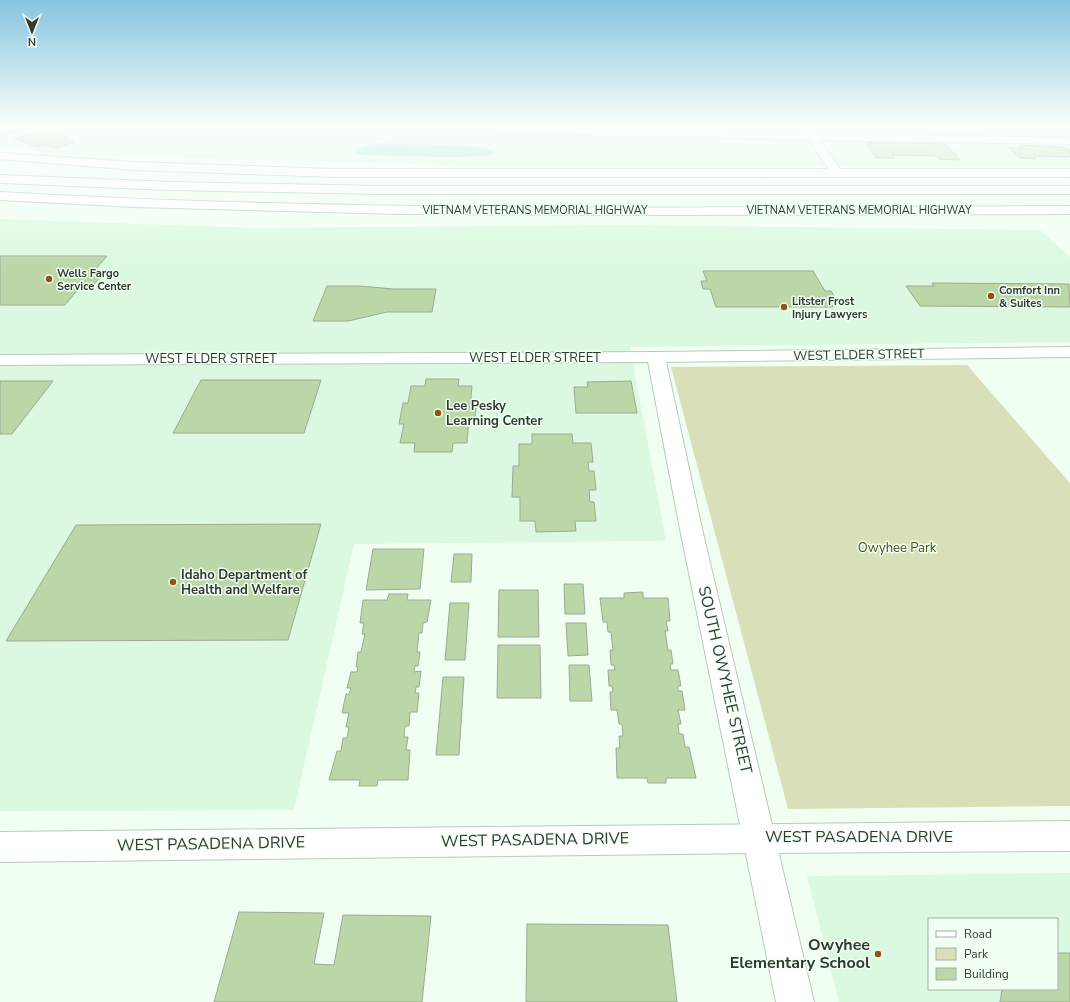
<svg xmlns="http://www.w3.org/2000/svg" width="1070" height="1002" viewBox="0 0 1070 1002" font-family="'Nunito Sans',sans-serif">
	<rect width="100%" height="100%" fill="#f1fff3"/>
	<path fill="#daf9e0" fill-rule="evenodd" d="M 0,127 L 1070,127 L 1070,166 L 482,166 L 61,154 L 0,146 Z
		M 0,219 L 257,228 L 621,225 L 1040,230 L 1070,257 L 1070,342 L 630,347 L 666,541 L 354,544 L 294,810 L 0,811 Z
		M 1070,873 L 1070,1002 L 839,1002 L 807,876 ZM 929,919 L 1057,919 L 1057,989 L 929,989 Z"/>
	<path fill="#d9dfb8" d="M 967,365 L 1070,483 L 1070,806 L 788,809 L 671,367 Z"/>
	<path fill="#96dcd4" d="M 375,143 L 465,146 L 484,147 L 491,150 L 494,153 L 487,156 L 447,157 L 360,155 L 355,152 L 358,148 Z"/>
	<path fill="#bbd7a8" stroke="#9caa93" d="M 0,127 L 26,127 L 28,128 L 1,136 Z
		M 962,127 L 1034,127 L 1037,130 L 963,128 Z
		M 44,130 L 68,137 L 63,139 L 74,142 L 56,148 L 44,145 L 38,147 L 14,139 Z
		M 866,142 L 946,144 L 960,160 L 939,159 L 936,156 L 892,155 L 895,158 L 876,158 Z
		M 1019,145 L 1063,147 L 1066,149 L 1070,149 L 1070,157 L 1033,156 L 1036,159 L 1019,158 L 1008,147 L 1022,148 Z
		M 0,256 L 107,256 L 94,271 L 105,271 L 92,287 L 80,287 L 65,305 L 0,305 Z
		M 703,271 L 813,271 L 825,291 L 831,291 L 836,299 L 829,299 L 833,307 L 716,307 L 710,289 L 703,289 L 701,281 L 707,281 Z
		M 932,283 L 1069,284 L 1070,307 L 920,306 L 906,286 L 934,286 Z
		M 327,286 L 360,286 L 393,289 L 436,289 L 432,312 L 387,312 L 348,321 L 313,321 Z
		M 426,379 L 459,379 L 458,386 L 472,386 L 470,408 L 476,408 L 475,417 L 469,417 L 467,443 L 453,443 L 452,452 L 414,452 L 415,443 L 400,443 L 404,424 L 399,424 L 403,403 L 408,403 L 411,386 L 425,386 Z
		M 201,380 L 321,380 L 304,433 L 173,433 Z
		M 0,381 L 53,381 L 12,434 L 0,434 Z
		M 631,381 L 637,413 L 576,413 L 574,387 L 588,387 L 587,382 Z
		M 532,434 L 572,434 L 573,443 L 591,443 L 593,462 L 588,462 L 589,471 L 594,471 L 596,490 L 589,490 L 590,502 L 594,502 L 596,521 L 575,521 L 576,531 L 536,532 L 535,521 L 520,521 L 520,497 L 512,497 L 513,466 L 519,466 L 519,444 L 532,444 Z
		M 321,524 L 288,640 L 6,641 L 76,525 Z
		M 373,549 L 424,549 L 420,589 L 366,590 Z
		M 454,554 L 472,554 L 471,582 L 451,582 Z
		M 564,584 L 583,584 L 585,614 L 565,614 Z
		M 499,590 L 538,590 L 539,637 L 498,637 Z
		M 643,592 L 643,598 L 668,598 L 670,621 L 666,621 L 668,631 L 665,631 L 668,650 L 671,650 L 673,664 L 670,664 L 671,670 L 678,670 L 681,686 L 678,686 L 678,691 L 682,691 L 685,710 L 678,710 L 681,724 L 678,724 L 679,734 L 683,734 L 685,747 L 689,747 L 696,778 L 666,778 L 666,783 L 648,783 L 647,778 L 617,778 L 616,748 L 620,748 L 619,736 L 623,736 L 622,724 L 619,724 L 617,710 L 611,710 L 610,692 L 613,692 L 612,686 L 609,686 L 608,670 L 615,670 L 614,665 L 611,665 L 610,650 L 613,650 L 611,632 L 608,632 L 607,622 L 603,622 L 600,598 L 624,598 L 624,593 Z
		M 389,594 L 408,594 L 407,600 L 431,600 L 427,622 L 423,623 L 422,633 L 419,633 L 417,652 L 420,652 L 418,666 L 415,666 L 414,672 L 421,671 L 419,687 L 416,687 L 415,693 L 419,693 L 417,712 L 410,712 L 409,726 L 405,726 L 404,737 L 408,737 L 406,750 L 410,750 L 408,780 L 378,780 L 377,786 L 359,786 L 360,780 L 329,780 L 337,751 L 341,751 L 343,738 L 347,738 L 349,727 L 346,727 L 349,713 L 342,713 L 346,694 L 349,694 L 351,688 L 347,688 L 351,672 L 357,672 L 358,667 L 356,667 L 358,652 L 361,652 L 365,634 L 362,634 L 364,623 L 360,623 L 363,600 L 387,600 Z
		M 450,603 L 469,603 L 465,660 L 445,660 Z
		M 566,623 L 586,623 L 588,655 L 568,656 Z
		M 498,645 L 540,645 L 541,698 L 497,698 Z
		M 569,665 L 589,665 L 592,701 L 570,701 Z
		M 443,677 L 464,677 L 459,755 L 436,755 Z
		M 239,912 L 324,913 L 314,964 L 334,965 L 343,915 L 431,916 L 422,1002 L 214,1002 Z
		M 527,924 L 668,925 L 677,1002 L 526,1002 Z
		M 1057,953 L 1070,953 L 1070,1002 L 1000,1002 L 1002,989 L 1057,989 Z"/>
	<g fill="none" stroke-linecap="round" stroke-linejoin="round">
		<g stroke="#b6ccba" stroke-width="2">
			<path id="street" d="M 554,127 L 804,133 L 801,127 L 811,127 L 815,133 L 1070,138 L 1070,144 L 819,140 L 843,173 L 841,175 L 833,175 L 808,139 L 581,135 L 548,133 L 543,130 L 547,127 Z
				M 1070,347 L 1070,357 L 656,362 L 650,361 L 648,357 L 650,353 L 656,352 Z
				M 1070,821 L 1070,851 L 760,853 L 0,862 L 0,832 Z"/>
		</g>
		<g stroke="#b6ccba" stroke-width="2">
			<path id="secondary" d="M 472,127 L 589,127 L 584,130 L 548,133 L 477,130 Z
				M 0,153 L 134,162 L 335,169 L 1070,169 L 1070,177 L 335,177 L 134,170 L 0,159 Z
				M 656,352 L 662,353 L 665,357 L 702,529 L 814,1002 L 776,1002 L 680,529 L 648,362 L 0,365 L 0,355 Z"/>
		</g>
		<g stroke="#b6ccba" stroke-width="2">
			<path id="highway" d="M 0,175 L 171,182 L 379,186 L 1070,186 L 1070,194 L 379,194 L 171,190 L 0,183 Z
				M 0,192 C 90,197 179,201 269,203 C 536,210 803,207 1070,206 L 1070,214 L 668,215 L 401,214 L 134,207 L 0,200 Z"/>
		</g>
		<use href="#street" fill="#fff" fill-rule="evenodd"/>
		<use href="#secondary" fill="#fff" fill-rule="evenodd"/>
		<use href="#highway" fill="#fff" fill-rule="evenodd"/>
	</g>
	<linearGradient id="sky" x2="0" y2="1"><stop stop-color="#87c4e0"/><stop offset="0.47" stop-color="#f9fffa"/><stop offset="1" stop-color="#f9fffa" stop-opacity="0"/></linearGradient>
	<rect width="1070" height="268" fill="url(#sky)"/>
	<g fill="#915416" stroke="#f1fff3" stroke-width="1.5">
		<circle cx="49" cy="279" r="4"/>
		<circle cx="991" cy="296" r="4"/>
		<circle cx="784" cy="307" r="4"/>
		<circle cx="438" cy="413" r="4"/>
		<circle cx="173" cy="582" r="4"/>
		<circle cx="878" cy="954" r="4"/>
	</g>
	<g text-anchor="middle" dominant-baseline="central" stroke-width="3" stroke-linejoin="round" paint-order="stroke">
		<g font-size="11" fill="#303a32" stroke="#f1fff3">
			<text x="535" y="210">VIETNAM VETERANS MEMORIAL HIGHWAY</text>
			<text x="859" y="210">VIETNAM VETERANS MEMORIAL HIGHWAY</text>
		</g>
		<g font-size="11" font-weight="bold" fill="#303a32" stroke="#f1fff3" text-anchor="start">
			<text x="57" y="273">Wells Fargo<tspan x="57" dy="13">Service Center</tspan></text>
			<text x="999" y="290">Comfort Inn<tspan x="999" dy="13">&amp; Suites</tspan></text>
			<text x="792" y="301">Litster Frost<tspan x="792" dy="13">Injury Lawyers</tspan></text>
		</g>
		<g font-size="13" fill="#303a32" stroke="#f1fff3">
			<text transform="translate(859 355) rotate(-1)">WEST ELDER STREET</text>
			<text x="535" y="358">WEST ELDER STREET</text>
			<text x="211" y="359">WEST ELDER STREET</text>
		</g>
		<g font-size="13" font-weight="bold" fill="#303a32" stroke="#f1fff3" text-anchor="start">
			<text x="446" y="406">Lee Pesky<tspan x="446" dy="15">Learning Center</tspan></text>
			<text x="181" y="575">Idaho Department of<tspan x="181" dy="15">Health and Welfare</tspan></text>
		</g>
		<g font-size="13" fill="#4a5015" stroke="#f1fff3">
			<text x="897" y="548">Owyhee Park</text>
		</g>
		<g font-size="16" fill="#303a32" stroke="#f1fff3">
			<text transform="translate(725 680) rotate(77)">SOUTH OWYHEE STREET</text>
			<text x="859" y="837">WEST PASADENA DRIVE</text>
			<text transform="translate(535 840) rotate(-1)">WEST PASADENA DRIVE</text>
			<text transform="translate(211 844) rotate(-1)">WEST PASADENA DRIVE</text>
		</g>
		<g font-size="16" font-weight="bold" fill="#303a32" stroke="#f1fff3" text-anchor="end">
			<text x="870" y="945">Owyhee<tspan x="870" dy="18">Elementary School</tspan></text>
		</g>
	</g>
	<rect x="928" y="918" width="130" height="72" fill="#f1fff3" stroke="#a4b0a6"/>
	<rect x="936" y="931" width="20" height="6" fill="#ffffff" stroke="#a4b0a6"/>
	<text x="964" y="938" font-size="12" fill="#303a32">Road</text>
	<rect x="936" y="948" width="20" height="12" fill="#d9dfb8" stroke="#a4b0a6"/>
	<text x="964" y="958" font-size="12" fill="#303a32">Park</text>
	<rect x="936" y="968" width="20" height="12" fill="#bbd7a8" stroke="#a4b0a6"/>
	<text x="964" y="978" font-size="12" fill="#303a32">Building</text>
	<g transform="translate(32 32) rotate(180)" stroke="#f1fff3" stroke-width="3" paint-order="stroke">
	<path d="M0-3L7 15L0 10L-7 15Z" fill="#303a32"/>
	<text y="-6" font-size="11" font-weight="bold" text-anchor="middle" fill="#303a32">N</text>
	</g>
</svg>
